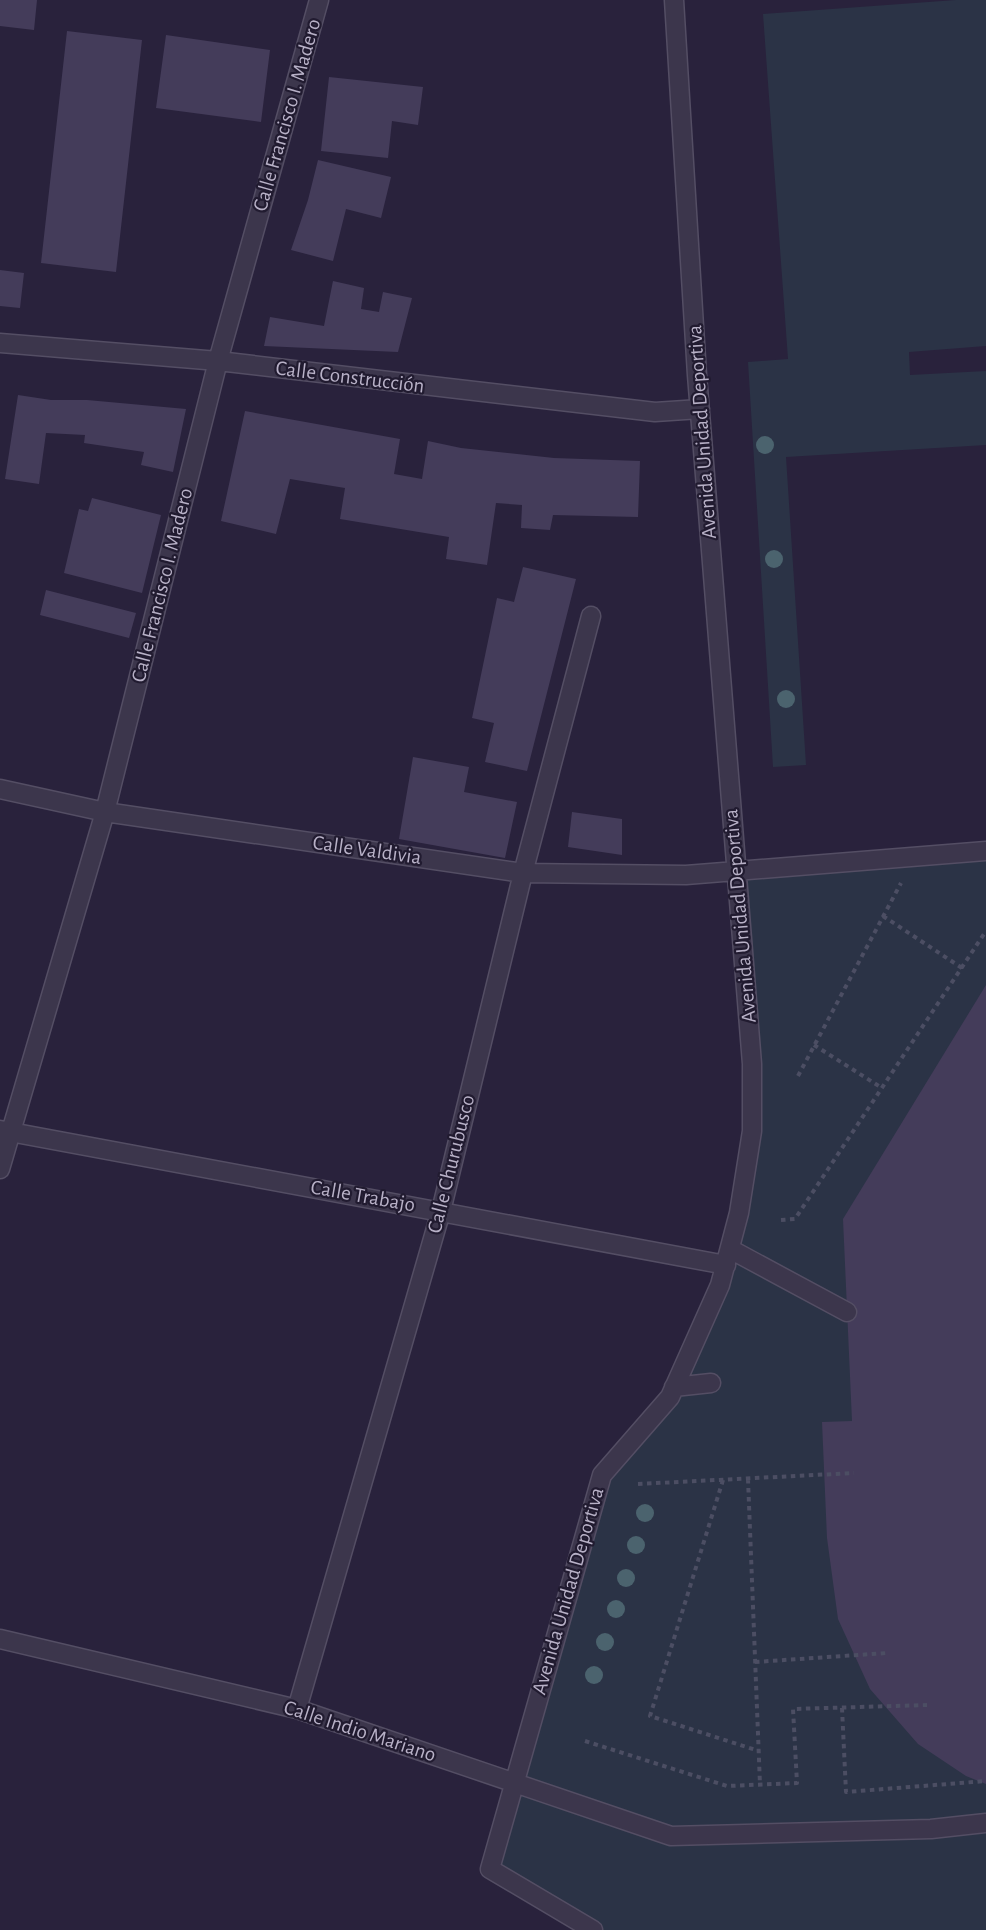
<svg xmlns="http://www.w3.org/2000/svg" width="986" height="1930" viewBox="0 0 986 1930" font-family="'Alegreya Sans',sans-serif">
	<rect width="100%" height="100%" fill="#29223c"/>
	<path fill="#2b3346" d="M 956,0 L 986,0 L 986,346 L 909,352 L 910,375 L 986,371 L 986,445 L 786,457 L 806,765 L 773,767 L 748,362 L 788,359 L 763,14 Z
		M 986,851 L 986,1930 L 593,1930 L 490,1869 L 602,1475 L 670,1397 L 695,1345 L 752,1131 L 737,870 Z"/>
	<path fill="#443c5a" d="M 0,0 L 37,0 L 34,30 L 0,26 Z
		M 67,31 L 142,40 L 116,272 L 41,263 Z
		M 166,35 L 270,50 L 261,122 L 156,108 Z
		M 329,77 L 423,87 L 418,125 L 392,121 L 388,158 L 321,151 Z
		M 318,160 L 391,177 L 381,218 L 346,209 L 333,261 L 291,250 L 308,200 Z
		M 0,270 L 24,273 L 20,308 L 0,306 Z
		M 333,281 L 364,288 L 361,309 L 379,312 L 383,292 L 412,298 L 398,352 L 264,346 L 270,317 L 324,326 Z
		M 18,395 L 51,400 L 87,400 L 186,409 L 173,472 L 141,465 L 144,452 L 84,443 L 85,435 L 46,433 L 39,484 L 5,479 Z
		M 245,411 L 400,439 L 394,474 L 422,479 L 428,441 L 461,448 L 554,458 L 640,461 L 638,517 L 553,515 L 550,530 L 521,528 L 522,505 L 496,503 L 487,565 L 446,559 L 449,537 L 340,519 L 345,488 L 290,479 L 276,534 L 221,521 Z
		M 92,498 L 161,515 L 142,593 L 64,573 L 79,509 L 88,511 Z
		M 523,567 L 576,579 L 527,771 L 485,762 L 494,723 L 472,718 L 497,598 L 514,602 Z
		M 46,590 L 136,613 L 129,638 L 40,615 Z
		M 413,757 L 469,767 L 464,792 L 517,802 L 505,858 L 399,839 Z
		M 572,812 L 622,819 L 622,855 L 568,847 Z
		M 986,985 L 986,1784 L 966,1776 L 918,1744 L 870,1689 L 838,1619 L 827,1538 L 822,1422 L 852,1421 L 843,1219 Z"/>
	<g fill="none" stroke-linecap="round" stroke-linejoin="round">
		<g stroke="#544e64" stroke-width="21">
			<path id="minor" d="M 0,343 L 218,361 L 655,412 L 700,409
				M 0,789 L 105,812 L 523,873 L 686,875 L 986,851
				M 0,1130 L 726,1265
				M 0,1169 L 105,812 L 218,361 L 319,0
				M 730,1249 L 847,1312
				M 674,1387 L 711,1383
				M 0,1639 L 297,1709 L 671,1836 L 931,1829 L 986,1823
				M 297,1709 L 441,1211 L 523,873 L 591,616
				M 593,1930 L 490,1869 L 602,1475 L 670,1397 L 720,1285 L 739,1213 L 752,1131 L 752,1064 L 697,375 L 674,0"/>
		</g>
		<path stroke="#4c4e63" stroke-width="4" stroke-dasharray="4.5 4.5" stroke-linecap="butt" d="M 883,916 L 962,968
			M 814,1045 L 882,1088
			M 798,1076 L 901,883
			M 781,1220 L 795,1219 L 986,931
			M 748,1479 L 760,1785
			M 723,1480 L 650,1716 L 759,1751
			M 638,1484 L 854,1473
			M 755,1662 L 887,1653
			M 842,1708 L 846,1792 L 986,1781
			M 585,1741 L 727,1786 L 797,1783 L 793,1709 L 927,1705"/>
		<use href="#minor" stroke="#3c364c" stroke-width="18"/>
	</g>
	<g fill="#4b636e">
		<circle cx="765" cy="445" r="9"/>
		<circle cx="774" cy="559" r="9"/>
		<circle cx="786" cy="699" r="9"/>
		<circle cx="645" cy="1513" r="9"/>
		<circle cx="636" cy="1545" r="9"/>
		<circle cx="626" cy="1578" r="9"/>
		<circle cx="616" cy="1609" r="9"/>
		<circle cx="605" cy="1642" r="9"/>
		<circle cx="594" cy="1675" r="9"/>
	</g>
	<g text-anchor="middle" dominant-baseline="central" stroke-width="4.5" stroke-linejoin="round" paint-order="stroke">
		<g font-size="21" fill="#b8b1c7" stroke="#211b30">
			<text transform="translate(287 115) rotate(-74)">Calle Francisco I. Madero</text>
			<text transform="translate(350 377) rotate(7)">Calle Construcción</text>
			<text transform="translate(702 432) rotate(-94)">Avenida Unidad Deportiva</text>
			<text transform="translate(162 585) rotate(-76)">Calle Francisco I. Madero</text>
			<text transform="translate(367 850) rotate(8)">Calle Valdivia</text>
			<text transform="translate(740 916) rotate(-95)">Avenida Unidad Deportiva</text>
			<text transform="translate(451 1164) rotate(-76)">Calle Churubusco</text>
			<text transform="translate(363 1196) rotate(10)">Calle Trabajo</text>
			<text transform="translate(568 1591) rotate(-74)">Avenida Unidad Deportiva</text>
			<text transform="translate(360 1731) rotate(18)">Calle Indio Mariano</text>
		</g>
	</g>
</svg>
